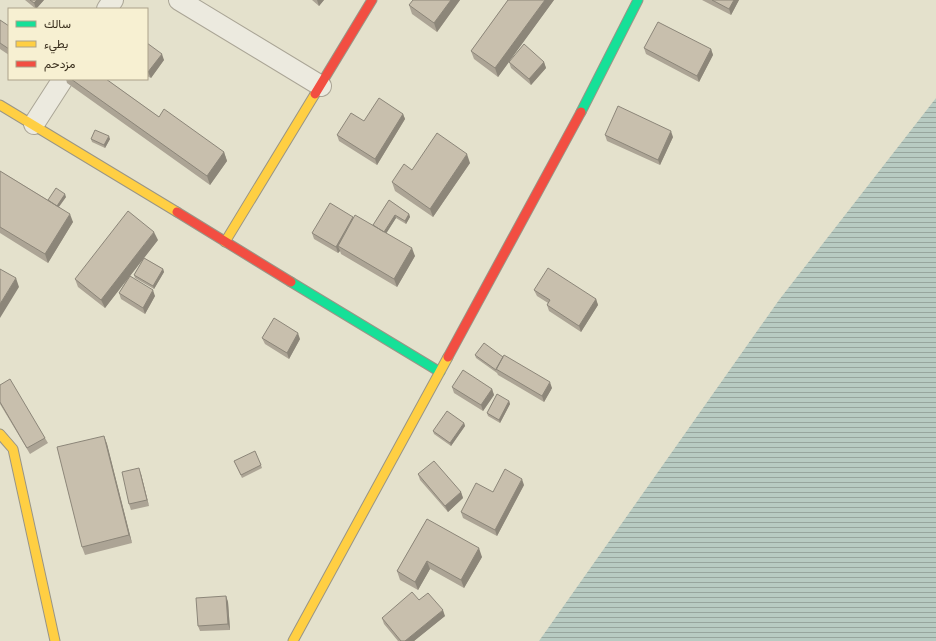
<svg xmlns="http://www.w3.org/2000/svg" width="936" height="641" viewBox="0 0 936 641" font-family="Georgia,Vazirmatn,serif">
	<defs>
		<pattern id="water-rules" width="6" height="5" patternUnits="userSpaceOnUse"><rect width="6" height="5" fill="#b8cbc2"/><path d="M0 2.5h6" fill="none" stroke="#97a59d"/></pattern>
	</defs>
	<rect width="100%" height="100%" fill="#e4e1cc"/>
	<path fill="url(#water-rules)" d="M 936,98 L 936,641 L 539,641 L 779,300 Z"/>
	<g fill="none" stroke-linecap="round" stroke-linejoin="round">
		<g stroke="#aaa596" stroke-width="22">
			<path id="street" d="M 179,0 L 321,86
				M 107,9 L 113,0
				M 34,124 L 63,79"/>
		</g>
		<g stroke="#999586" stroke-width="11">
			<path id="fast" d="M 581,112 L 638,0
				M 291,282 L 440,372"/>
		</g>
		<g stroke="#999586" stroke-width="11">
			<path id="slow" d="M 0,105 L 177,212
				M 225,242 L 315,94
				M 0,434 L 13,449 L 55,641
				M 293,641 L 448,357"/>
		</g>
		<g stroke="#999586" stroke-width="11">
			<path id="jam" d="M 315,94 L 372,0
				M 177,212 L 291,282
				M 448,357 L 581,112"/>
		</g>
		<use href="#street" stroke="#eceadf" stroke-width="20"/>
		<use href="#fast" stroke="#16e098" stroke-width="9"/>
		<use href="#slow" stroke="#ffcf43" stroke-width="9"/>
		<use href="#jam" stroke="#f24e42" stroke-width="9"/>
	</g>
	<path fill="#aca495" d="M 25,0 L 44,0 L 36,9 Z
		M 312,0 L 324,0 L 319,6 Z
		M 413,0 L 460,0 L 437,32 L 412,14 L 409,5 Z
		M 508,0 L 554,0 L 509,61 L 544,62 L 546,68 L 531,85 L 511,68 L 509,62 L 498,77 L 474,59 L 471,51 Z
		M 702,0 L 739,0 L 731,15 Z
		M 0,20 L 9,26 L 9,55 L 0,49 Z
		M 147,43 L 164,60 L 151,78 L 147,76 Z
		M 644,48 L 711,49 L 713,55 L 699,82 L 646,54 Z
		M 66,79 L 106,79 L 159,117 L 224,152 L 227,161 L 210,185 L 67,83 Z
		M 403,114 L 405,119 L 377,165 L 339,141 L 337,135 L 364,121 Z
		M 605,135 L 673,137 L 660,165 L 607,141 Z
		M 91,139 L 110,139 L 105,148 L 92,142 Z
		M 470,163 L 433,217 L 395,191 L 392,182 L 412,170 Z
		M 0,171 L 48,200 L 66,197 L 59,207 L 73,222 L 48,263 L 0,233 Z
		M 389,200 L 409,214 L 410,217 L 406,224 L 396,218 L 386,233 L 415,256 L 397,287 L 341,254 L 340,251 L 338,253 L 314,239 L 312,233 L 353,217 L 373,225 Z
		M 158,240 L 144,258 L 163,269 L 164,272 L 154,289 L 135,278 L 134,275 L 143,259 L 130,276 L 155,296 L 145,314 L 121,299 L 119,293 L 127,279 L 105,308 L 78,287 L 75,279 Z
		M 534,290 L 596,299 L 598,305 L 581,332 L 549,311 L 547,305 L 548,303 L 537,296 Z
		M 262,338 L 300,339 L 289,359 L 265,344 Z
		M 475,355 L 503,357 L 552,388 L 544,402 L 498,375 L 497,373 L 476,358 Z
		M 0,385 L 45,438 L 48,443 L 30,454 L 0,404 Z
		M 452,387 L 492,389 L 494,395 L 483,411 L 454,393 Z
		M 509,401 L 510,404 L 500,423 L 488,416 L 487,413 Z
		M 464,423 L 465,426 L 451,446 L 434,434 L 433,431 Z
		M 104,436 L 107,444 L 132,543 L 85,555 L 82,547 Z
		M 234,461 L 261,465 L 262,468 L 242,478 Z
		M 141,474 L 149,506 L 131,510 L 129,504 Z
		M 418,474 L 461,492 L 463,498 L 448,512 L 420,480 Z
		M 524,485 L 497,536 L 463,518 L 461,512 L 493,492 Z
		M 427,519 L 482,557 L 464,588 L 430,569 L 418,590 L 400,580 L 397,571 Z
		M 226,596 L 228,602 L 230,630 L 200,631 L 198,626 Z
		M 419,600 L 445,616 L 414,641 L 398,641 L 384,624 L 382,618 Z"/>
	<path fill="#8c8679" d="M 37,0 L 44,0 L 36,9 L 34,3 Z
		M 317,0 L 324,0 L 319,6 Z
		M 451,0 L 460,0 L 437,32 L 434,23 Z
		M 545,0 L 554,0 L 498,77 L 495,68 Z
		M 734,0 L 739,0 L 731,15 L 729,9 Z
		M 711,49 L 713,55 L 699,82 L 697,76 Z
		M 162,54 L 164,60 L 151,78 L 148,72 Z
		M 544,62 L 546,68 L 531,85 L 529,79 Z
		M 403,114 L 405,119 L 377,165 L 375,159 Z
		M 671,131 L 673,137 L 660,165 L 658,160 Z
		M 109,136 L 110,139 L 105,148 L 104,145 Z
		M 224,152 L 227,161 L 210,185 L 207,176 Z
		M 467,154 L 470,163 L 433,217 L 430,209 Z
		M 65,194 L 66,197 L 57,209 L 56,206 Z
		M 70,214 L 73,222 L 48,263 L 45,254 Z
		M 409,214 L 410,217 L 406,224 L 405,221 Z
		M 395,215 L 396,218 L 384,237 L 383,234 Z
		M 353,217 L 338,246 L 340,251 L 338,253 L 336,247 Z
		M 154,232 L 158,240 L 105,308 L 101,300 Z
		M 412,248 L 415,256 L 397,287 L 394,279 Z
		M 163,269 L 164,272 L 154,289 L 153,286 Z
		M 16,278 L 19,287 L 0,318 L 0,304 Z
		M 153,290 L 155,296 L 145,314 L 143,308 Z
		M 596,299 L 598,305 L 581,332 L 579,326 Z
		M 298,333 L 300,339 L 289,359 L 287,353 Z
		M 550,382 L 552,388 L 544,402 L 542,396 Z
		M 492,389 L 494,395 L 483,411 L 481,405 Z
		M 509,401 L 510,404 L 500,423 L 499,420 Z
		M 464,423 L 465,426 L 451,446 L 450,443 Z
		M 104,436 L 107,444 L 132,543 L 129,535 Z
		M 139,468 L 141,474 L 149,506 L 147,500 Z
		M 522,479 L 524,485 L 497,536 L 495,530 Z
		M 461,492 L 463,498 L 448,512 L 445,506 Z
		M 479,548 L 482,557 L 464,588 L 461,580 Z
		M 427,561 L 430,569 L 418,590 L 415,582 Z
		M 226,596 L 228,602 L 230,630 L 228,624 Z
		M 443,610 L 445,616 L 414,641 L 405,641 Z"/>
	<path fill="#c8bfad" stroke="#8c8679" d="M 30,0 L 37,0 L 34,3 Z
		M 413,0 L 451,0 L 434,23 L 409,5 Z
		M 508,0 L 545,0 L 495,68 L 471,51 Z
		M 712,0 L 734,0 L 729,9 Z
		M 0,20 L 9,26 L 9,49 L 0,43 Z
		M 658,22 L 711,49 L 697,76 L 644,48 Z
		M 147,43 L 162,54 L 148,72 L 147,71 Z
		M 524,44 L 544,62 L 529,79 L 509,62 Z
		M 71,79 L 106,79 L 159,117 L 164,109 L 224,152 L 207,176 Z
		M 379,98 L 403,114 L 375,159 L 337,135 L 351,113 L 364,121 Z
		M 618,106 L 671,131 L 658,160 L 605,135 Z
		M 95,130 L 109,136 L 104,145 L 91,139 Z
		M 437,133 L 467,154 L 430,209 L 392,182 L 404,164 L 412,170 Z
		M 0,171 L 70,214 L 45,254 L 0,227 Z
		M 56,188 L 65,194 L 57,206 L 48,200 Z
		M 389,200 L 409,214 L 405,221 L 395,215 L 384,232 L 373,225 Z
		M 330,203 L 353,217 L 336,247 L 312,233 Z
		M 128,211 L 154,232 L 101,300 L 75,279 Z
		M 355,215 L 412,248 L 394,279 L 338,246 Z
		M 144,258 L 163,269 L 153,286 L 134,275 Z
		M 548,268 L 596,299 L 579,326 L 547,305 L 550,300 L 534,290 Z
		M 0,269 L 16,278 L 0,304 Z
		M 130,276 L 153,290 L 143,308 L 119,293 Z
		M 274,318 L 298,333 L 287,353 L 262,338 Z
		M 484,343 L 503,357 L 496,370 L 475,355 Z
		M 504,355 L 550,382 L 542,396 L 496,369 Z
		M 463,370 L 492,389 L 481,405 L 452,387 Z
		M 10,379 L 45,438 L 27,448 L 0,402 L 0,385 Z
		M 497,394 L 509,401 L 499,420 L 487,413 Z
		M 447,411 L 464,423 L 450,443 L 433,431 Z
		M 104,436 L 129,535 L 82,547 L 57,447 Z
		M 255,451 L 261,465 L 241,475 L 234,461 Z
		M 434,461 L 461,492 L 445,506 L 418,474 Z
		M 139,468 L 147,500 L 129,504 L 122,472 Z
		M 505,469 L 522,479 L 495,530 L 461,512 L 476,483 L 493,492 Z
		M 427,519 L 479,548 L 461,580 L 427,561 L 415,582 L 397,571 Z
		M 412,592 L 419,600 L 428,593 L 443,610 L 405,641 L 401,641 L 382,618 Z
		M 226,596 L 228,624 L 198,626 L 196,598 Z"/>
	<rect x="8" y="8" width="140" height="72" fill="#f7f0d2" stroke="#aba28a"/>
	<rect x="16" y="21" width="20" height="6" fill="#16e098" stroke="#aba28a"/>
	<text x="44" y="28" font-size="12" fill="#392e1d">سالك</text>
	<rect x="16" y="41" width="20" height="6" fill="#ffcf43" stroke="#aba28a"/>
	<text x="44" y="48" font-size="12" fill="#392e1d">بطيء</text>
	<rect x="16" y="61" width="20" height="6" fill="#f24e42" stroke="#aba28a"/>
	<text x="44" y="68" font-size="12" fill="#392e1d">مزدحم</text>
</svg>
